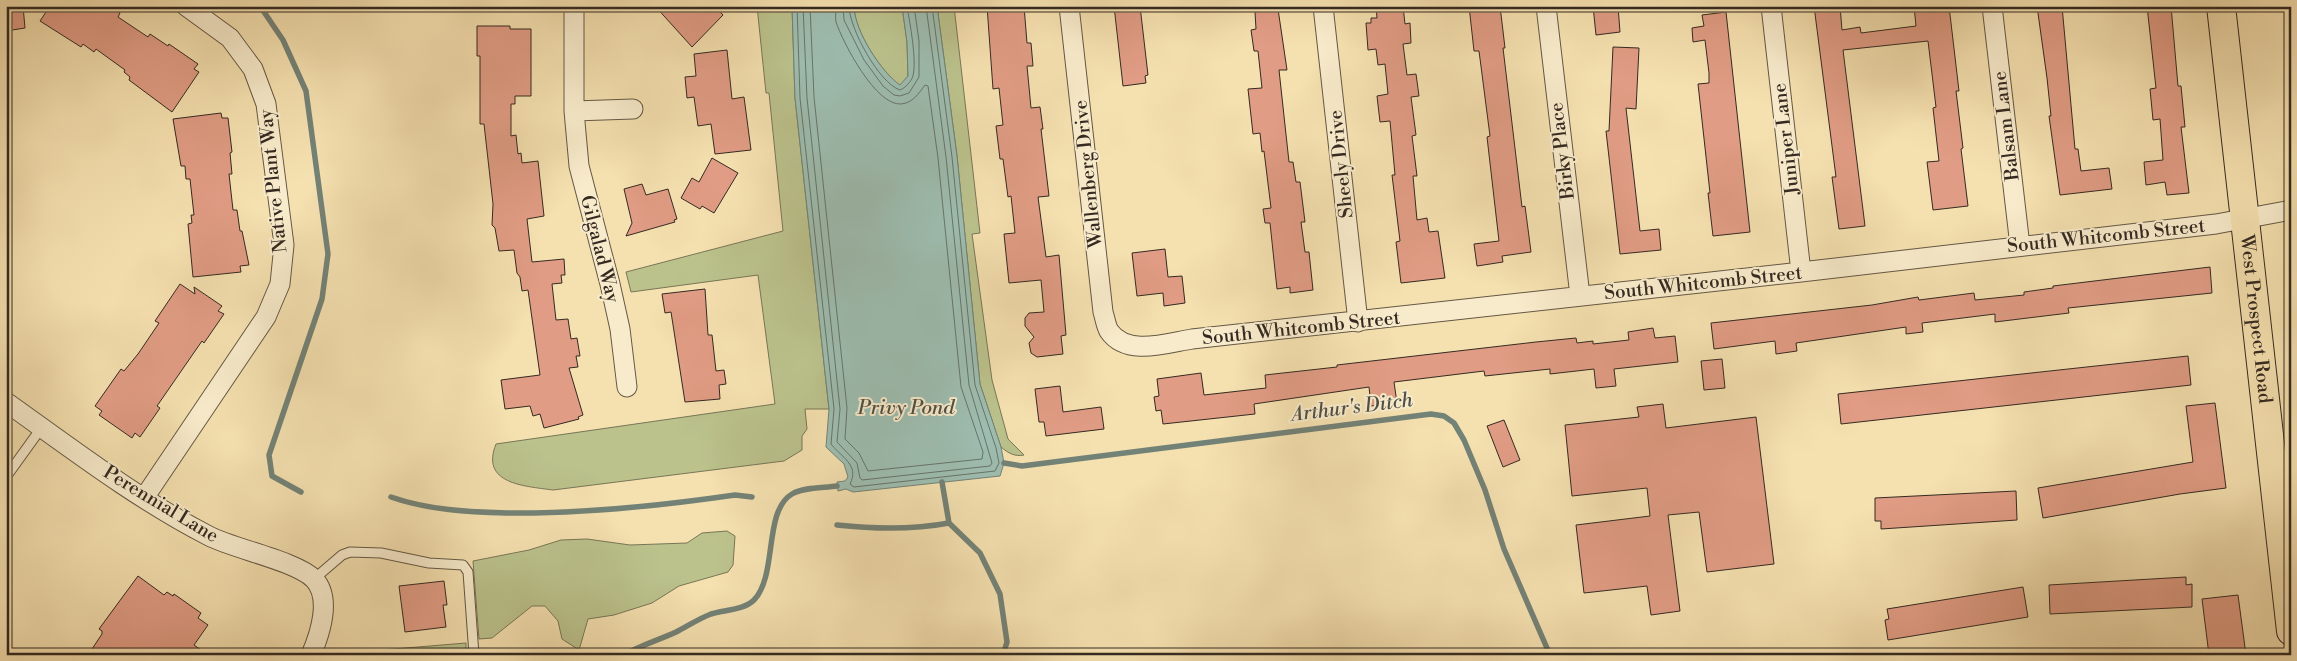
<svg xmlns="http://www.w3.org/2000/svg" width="2297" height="661" viewBox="0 0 2297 661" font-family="'Libre Bodoni',serif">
	<rect width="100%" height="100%" fill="#f5e0af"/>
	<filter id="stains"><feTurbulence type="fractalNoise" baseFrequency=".004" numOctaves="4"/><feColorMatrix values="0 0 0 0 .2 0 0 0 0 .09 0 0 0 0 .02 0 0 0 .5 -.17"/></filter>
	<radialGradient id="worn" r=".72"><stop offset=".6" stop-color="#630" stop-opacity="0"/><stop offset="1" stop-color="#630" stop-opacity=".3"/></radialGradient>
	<path fill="#bbc28c" stroke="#787657" d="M 757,6 L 792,6 L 795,98 L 829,409 L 805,409 L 807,429 L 802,436 L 802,450 L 784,461 L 553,490 C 524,486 480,484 496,444 L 775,404 L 758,275 L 631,292 L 626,272 L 783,231 L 769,93 L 766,93 Z
		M 854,6 L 902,6 L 907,42 L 908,76 L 900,86 C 881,71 854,31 854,6 Z
		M 937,6 L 954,6 L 980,233 L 972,234 L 992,380 L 1008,439 L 1024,455 C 1015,457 1008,453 1001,447 L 980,384 L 957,156 Z
		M 727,531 L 735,536 L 733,565 L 728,572 L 679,586 L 652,603 L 614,615 L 588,619 L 579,650 L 562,639 L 558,621 L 545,606 L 532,606 L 492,638 L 479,639 L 473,561 L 529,550 L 561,540 L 587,539 L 630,545 L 687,543 L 702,533 Z
		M 466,643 L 466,655 L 345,655 L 345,653 Z"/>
	<path fill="#9dbdb0" stroke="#738277" d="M 792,6 L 854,6 C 854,30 881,72 900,85 L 908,76 L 907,42 L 902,6 L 937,6 L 957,156 L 980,384 L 1001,447 L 1004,463 L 1000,476 L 853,492 L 846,489 L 838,491 L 837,482 L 845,481 L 848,477 L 844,464 L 826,447 L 829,409 L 795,98 Z"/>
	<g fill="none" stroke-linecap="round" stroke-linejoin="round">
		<path stroke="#687469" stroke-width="1" d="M 797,6 L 800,98 L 834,409 L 831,444 C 841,457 860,465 850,484 L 854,487 L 995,471 L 999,463 L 996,448 L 975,385 L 952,157 L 932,6
			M 803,6 L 807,98 L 840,409 L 837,442 L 857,463 L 860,478 L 862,480 L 990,466 L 992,463 L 969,385 L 946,157 L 926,6
			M 810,6 L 814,97 L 847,408 L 845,439 L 859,453 L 868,471 L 982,459 L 983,452 L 961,387 L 938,158 L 928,86 L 925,85 C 919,93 913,103 901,104 C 876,106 843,43 836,22 C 835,17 836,11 836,6
			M 843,6 L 844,20 L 864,60 L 883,86 L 894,95 L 900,96 L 909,93 L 919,77 L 919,41 L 914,6
			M 849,6 C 849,28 879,83 900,90 C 905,88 911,82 913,76 C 917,60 910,24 907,6"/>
		<path stroke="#738277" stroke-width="5.5" d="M 260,6 L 283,40 L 306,91 L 328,254 L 322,299 L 269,455 L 272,476 L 301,492
			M 1004,463 L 1022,466 L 1431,414 L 1444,416 L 1454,423 L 1464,440 L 1485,490 L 1504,549 L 1550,655
			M 942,482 L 949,523 L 980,553 L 1000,594 L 1007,642 L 1003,655
			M 391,497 C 428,510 469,512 507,513 C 584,514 659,506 735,495 L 752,497
			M 837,525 C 874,529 912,530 949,523
			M 624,655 C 641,645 659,640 676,632 C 688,626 698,619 711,614 C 724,610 744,610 754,600 C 778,575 763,511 792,494 C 804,487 823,488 837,486"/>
	</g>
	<path fill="#e09c84" stroke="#342a22" d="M 6,6 L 23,6 L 25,28 L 6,31 Z
		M 50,6 L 110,6 L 120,13 L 118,17 L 148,37 L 150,34 L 168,46 L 169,44 L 198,64 L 194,69 L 199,72 L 172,112 L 129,80 L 130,77 L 124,72 L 125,70 L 96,49 L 94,52 L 83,44 L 81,47 L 40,21 Z
		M 655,6 L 715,6 L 723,15 L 692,47 Z
		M 987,6 L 1024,6 L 1027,43 L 1031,43 L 1033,66 L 1027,66 L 1031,108 L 1040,107 L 1043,129 L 1041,129 L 1049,196 L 1038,197 L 1046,257 L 1059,255 L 1066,335 L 1061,336 L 1063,354 L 1037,357 L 1031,353 L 1029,343 L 1034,337 L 1025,326 L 1025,318 L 1029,313 L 1044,312 L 1041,280 L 1009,283 L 1004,234 L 1015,233 L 1011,196 L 1008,197 L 1003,159 L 1000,159 L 996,126 L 1003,125 L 999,88 L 993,89 Z
		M 1114,6 L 1140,6 L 1148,75 L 1145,76 L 1146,83 L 1123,86 Z
		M 1376,6 L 1403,6 L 1405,24 L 1410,23 L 1411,43 L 1403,44 L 1407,75 L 1416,74 L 1419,96 L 1411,97 L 1416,135 L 1412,136 L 1417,176 L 1413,176 L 1417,220 L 1427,218 L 1429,232 L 1438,231 L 1445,278 L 1401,283 L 1396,242 L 1400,241 L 1392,175 L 1395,175 L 1390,121 L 1380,122 L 1377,96 L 1388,94 L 1385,64 L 1378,65 L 1376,49 L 1368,50 L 1366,23 L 1371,23 L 1371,18 L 1377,18 Z
		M 1469,6 L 1500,6 L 1505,48 L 1503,48 L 1522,207 L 1525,206 L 1531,252 L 1502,256 L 1503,262 L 1477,266 L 1474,244 L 1499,241 L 1487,137 L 1490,136 L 1479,51 L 1474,51 Z
		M 1593,6 L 1618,6 L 1620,32 L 1596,35 Z
		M 1814,6 L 1840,6 L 1842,30 L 1860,27 L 1861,33 L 1916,26 L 1914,6 L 1949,6 L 1959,91 L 1956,91 L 1963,148 L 1961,149 L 1968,206 L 1933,210 L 1927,162 L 1939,161 L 1933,108 L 1936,107 L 1928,41 L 1843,50 L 1865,226 L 1839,229 L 1832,177 L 1836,177 Z
		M 2037,6 L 2062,6 L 2075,149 L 2078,149 L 2081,171 L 2109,168 L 2112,189 L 2060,195 L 2049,116 L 2051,116 L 2047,78 Z
		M 2147,6 L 2171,6 L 2178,86 L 2181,86 L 2185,127 L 2181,127 L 2189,193 L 2167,195 L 2165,182 L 2146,185 L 2144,162 L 2163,160 L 2160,119 L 2153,120 L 2150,89 L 2156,88 Z
		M 1278,9 L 1287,70 L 1279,70 L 1289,162 L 1293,162 L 1296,182 L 1300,182 L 1305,222 L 1301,222 L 1305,252 L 1309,252 L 1313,290 L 1290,293 L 1290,287 L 1277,289 L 1270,223 L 1265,223 L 1263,209 L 1271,208 L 1264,151 L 1262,152 L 1260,133 L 1253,134 L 1248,89 L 1262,88 L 1258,51 L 1254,51 L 1251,30 L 1256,29 L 1255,12 Z
		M 1726,12 L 1750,232 L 1713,236 L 1708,193 L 1710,193 L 1698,84 L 1709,83 L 1709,73 L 1705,40 L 1693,42 L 1692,28 L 1704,26 L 1702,15 Z
		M 477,26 L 510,26 L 510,29 L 531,29 L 531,96 L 515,96 L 515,104 L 511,104 L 511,136 L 516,135 L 518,154 L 521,153 L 522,163 L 538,161 L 544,216 L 527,219 L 532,262 L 564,259 L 565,275 L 561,275 L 562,283 L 552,284 L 556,320 L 568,319 L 571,339 L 577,338 L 580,356 L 576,356 L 578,367 L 569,368 L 583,415 L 578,417 L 579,419 L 544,428 L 540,414 L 533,416 L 530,406 L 505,409 L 501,380 L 540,375 L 528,290 L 522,291 L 520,277 L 517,273 L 514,250 L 499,251 L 495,228 L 492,225 L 493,204 L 484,124 L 480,124 L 480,56 L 477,56 Z
		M 1613,47 L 1639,48 L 1636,109 L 1626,108 L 1640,231 L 1659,229 L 1661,250 L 1620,254 L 1606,131 L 1609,131 Z
		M 727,50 L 732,99 L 744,97 L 751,150 L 715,154 L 711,124 L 698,126 L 694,97 L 687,98 L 685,77 L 696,76 L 694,54 Z
		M 221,113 L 222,118 L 228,118 L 232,152 L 230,153 L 232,174 L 229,174 L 233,210 L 237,210 L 240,231 L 242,231 L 249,265 L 240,266 L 241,272 L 193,277 L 188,224 L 192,223 L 191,215 L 194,215 L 190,179 L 186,179 L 185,166 L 181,166 L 173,119 Z
		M 712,158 L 738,173 L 714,213 L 702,206 L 700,209 L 681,198 L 692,178 L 699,182 Z
		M 642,184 L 646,195 L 668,189 L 677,219 L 674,220 L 675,222 L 626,236 L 632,223 L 624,189 Z
		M 1165,249 L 1168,277 L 1182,276 L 1185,303 L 1164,306 L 1163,293 L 1137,296 L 1132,253 Z
		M 2210,267 L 2212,293 L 2068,308 L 2069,313 L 1995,322 L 1995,314 L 1922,323 L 1923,332 L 1906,334 L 1906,327 L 1796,343 L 1797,351 L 1776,354 L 1775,341 L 1714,349 L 1711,323 L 1872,305 L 1918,297 L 1919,300 L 1974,293 L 1975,300 L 2024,295 L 2024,292 L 2053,288 L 2053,286 Z
		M 180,284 L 195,294 L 194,287 L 222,306 L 218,311 L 224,314 L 204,343 L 202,341 L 157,406 L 160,408 L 140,437 L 135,433 L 132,438 L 99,415 L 102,411 L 95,406 L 121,369 L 124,371 L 138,354 L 159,323 L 155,321 Z
		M 705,289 L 708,335 L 712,335 L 716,371 L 724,370 L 726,384 L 719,385 L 720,399 L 685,402 L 671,312 L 665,313 L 662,294 Z
		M 1653,328 L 1655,338 L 1675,336 L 1678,362 L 1614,369 L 1616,386 L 1596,388 L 1594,369 L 1550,374 L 1550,369 L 1485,376 L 1484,371 L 1394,382 L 1397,403 L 1371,406 L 1369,387 L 1254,404 L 1255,414 L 1163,424 L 1161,410 L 1156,411 L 1154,397 L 1159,396 L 1157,379 L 1201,373 L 1204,395 L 1266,388 L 1265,375 L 1337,367 L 1337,365 L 1536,342 L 1576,338 L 1577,343 L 1593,341 L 1593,344 L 1629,340 L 1628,332 Z
		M 2188,356 L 2191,385 L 1841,424 L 1838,394 Z
		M 1722,359 L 1725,388 L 1704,390 L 1701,361 Z
		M 1060,386 L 1063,412 L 1101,407 L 1104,429 L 1046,436 L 1044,422 L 1039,422 L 1035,389 Z
		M 2215,403 L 2226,488 L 2180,494 L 2043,518 L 2038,488 L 2193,462 L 2186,406 Z
		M 1663,404 L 1666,428 L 1756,417 L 1774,564 L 1707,572 L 1699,512 L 1668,515 L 1680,611 L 1651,615 L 1647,586 L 1584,593 L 1576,525 L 1650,516 L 1647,488 L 1572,496 L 1565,425 L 1639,417 L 1637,407 Z
		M 1504,420 L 1520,460 L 1503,467 L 1487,426 Z
		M 2016,491 L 2017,520 L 1881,529 L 1881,521 L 1875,521 L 1875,498 Z
		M 138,576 L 164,595 L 167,592 L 173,596 L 174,594 L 201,613 L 198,618 L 208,625 L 194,645 L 208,655 L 88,655 L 102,634 L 102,631 L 99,629 Z
		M 2186,577 L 2186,585 L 2192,584 L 2192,607 L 2050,614 L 2049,585 Z
		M 444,581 L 447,605 L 443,605 L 446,627 L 405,632 L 399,586 Z
		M 2023,587 L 2028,617 L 1888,640 L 1885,620 L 1889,619 L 1887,609 Z
		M 2238,595 L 2246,655 L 2209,655 L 2202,599 Z"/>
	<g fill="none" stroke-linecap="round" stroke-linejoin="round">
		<g stroke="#645845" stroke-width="11">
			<path id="lane" d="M 6,477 L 42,427
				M 314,579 L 342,555 L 350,552 L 381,553 L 429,563 L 463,565 L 468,572 L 474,655"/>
		</g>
		<g stroke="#645845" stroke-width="21">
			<path id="street" d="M 574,6 L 574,111 L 579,166 L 610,284 L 620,329 L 627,387
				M 1069,6 L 1103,312 C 1105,318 1106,326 1109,331 C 1127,357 1167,343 1192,339 L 1801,272 L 2216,224 L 2291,210
				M 1323,6 L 1358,322
				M 1546,6 L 1580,296
				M 1771,6 L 1801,272
				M 1992,6 L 2020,246
				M 574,111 L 633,109
				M 6,402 C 72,449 137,499 209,536 C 234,549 296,561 314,579 C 332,598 320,634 311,655
				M 144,498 L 266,317 L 280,284 L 284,245 L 266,104 L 253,69 L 230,38 L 186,6"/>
		</g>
		<g stroke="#342a22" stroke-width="30">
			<g id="primary">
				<path id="s1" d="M 2221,6 L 2291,631"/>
			</g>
		</g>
		<use href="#lane" stroke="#f8ebcb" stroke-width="9"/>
		<use href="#street" stroke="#f8ebcb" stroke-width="19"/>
		<use href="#primary" stroke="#f5e0af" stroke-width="28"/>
	</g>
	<g text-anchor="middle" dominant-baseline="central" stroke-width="4" stroke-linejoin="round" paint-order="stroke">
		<g font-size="19" fill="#342a22" stroke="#f8ebcb">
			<text transform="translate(2006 126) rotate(-97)">Balsam Lane</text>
			<text transform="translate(1786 139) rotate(-97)">Juniper Lane</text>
			<text transform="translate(1562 151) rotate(-97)">Birky Place</text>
			<text transform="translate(1341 164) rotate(-96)">Sheely Drive</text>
			<text transform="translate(1088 174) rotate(-96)">Wallenberg Drive</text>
			<text transform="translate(273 181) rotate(-96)">Native Plant Way</text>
			<text transform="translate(2106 236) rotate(-6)">South Whitcomb Street</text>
			<text transform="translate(600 249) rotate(76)">Gilgalad Way</text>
			<text transform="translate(1703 283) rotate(-6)">South Whitcomb Street</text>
			<text stroke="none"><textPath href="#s1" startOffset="315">West Prospect Road</textPath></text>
			<text transform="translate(1301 328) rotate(-6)">South Whitcomb Street</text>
			<text transform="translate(161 504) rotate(31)">Perennial Lane</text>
		</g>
		<g font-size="20" font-style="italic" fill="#4e4f46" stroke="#f8ebcb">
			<text x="906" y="408">Privy Pond</text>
			<text transform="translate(1352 408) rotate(-7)">Arthur's Ditch</text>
		</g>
	</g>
	<rect width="2297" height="661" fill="none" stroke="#f5e0af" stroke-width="25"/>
	<rect x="8" y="8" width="2282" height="646" fill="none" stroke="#342a22" stroke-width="2.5"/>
	<rect x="12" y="12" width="2272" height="636" fill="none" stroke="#342a22"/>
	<rect width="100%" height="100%" filter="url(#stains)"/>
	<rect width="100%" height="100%" fill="url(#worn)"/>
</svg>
